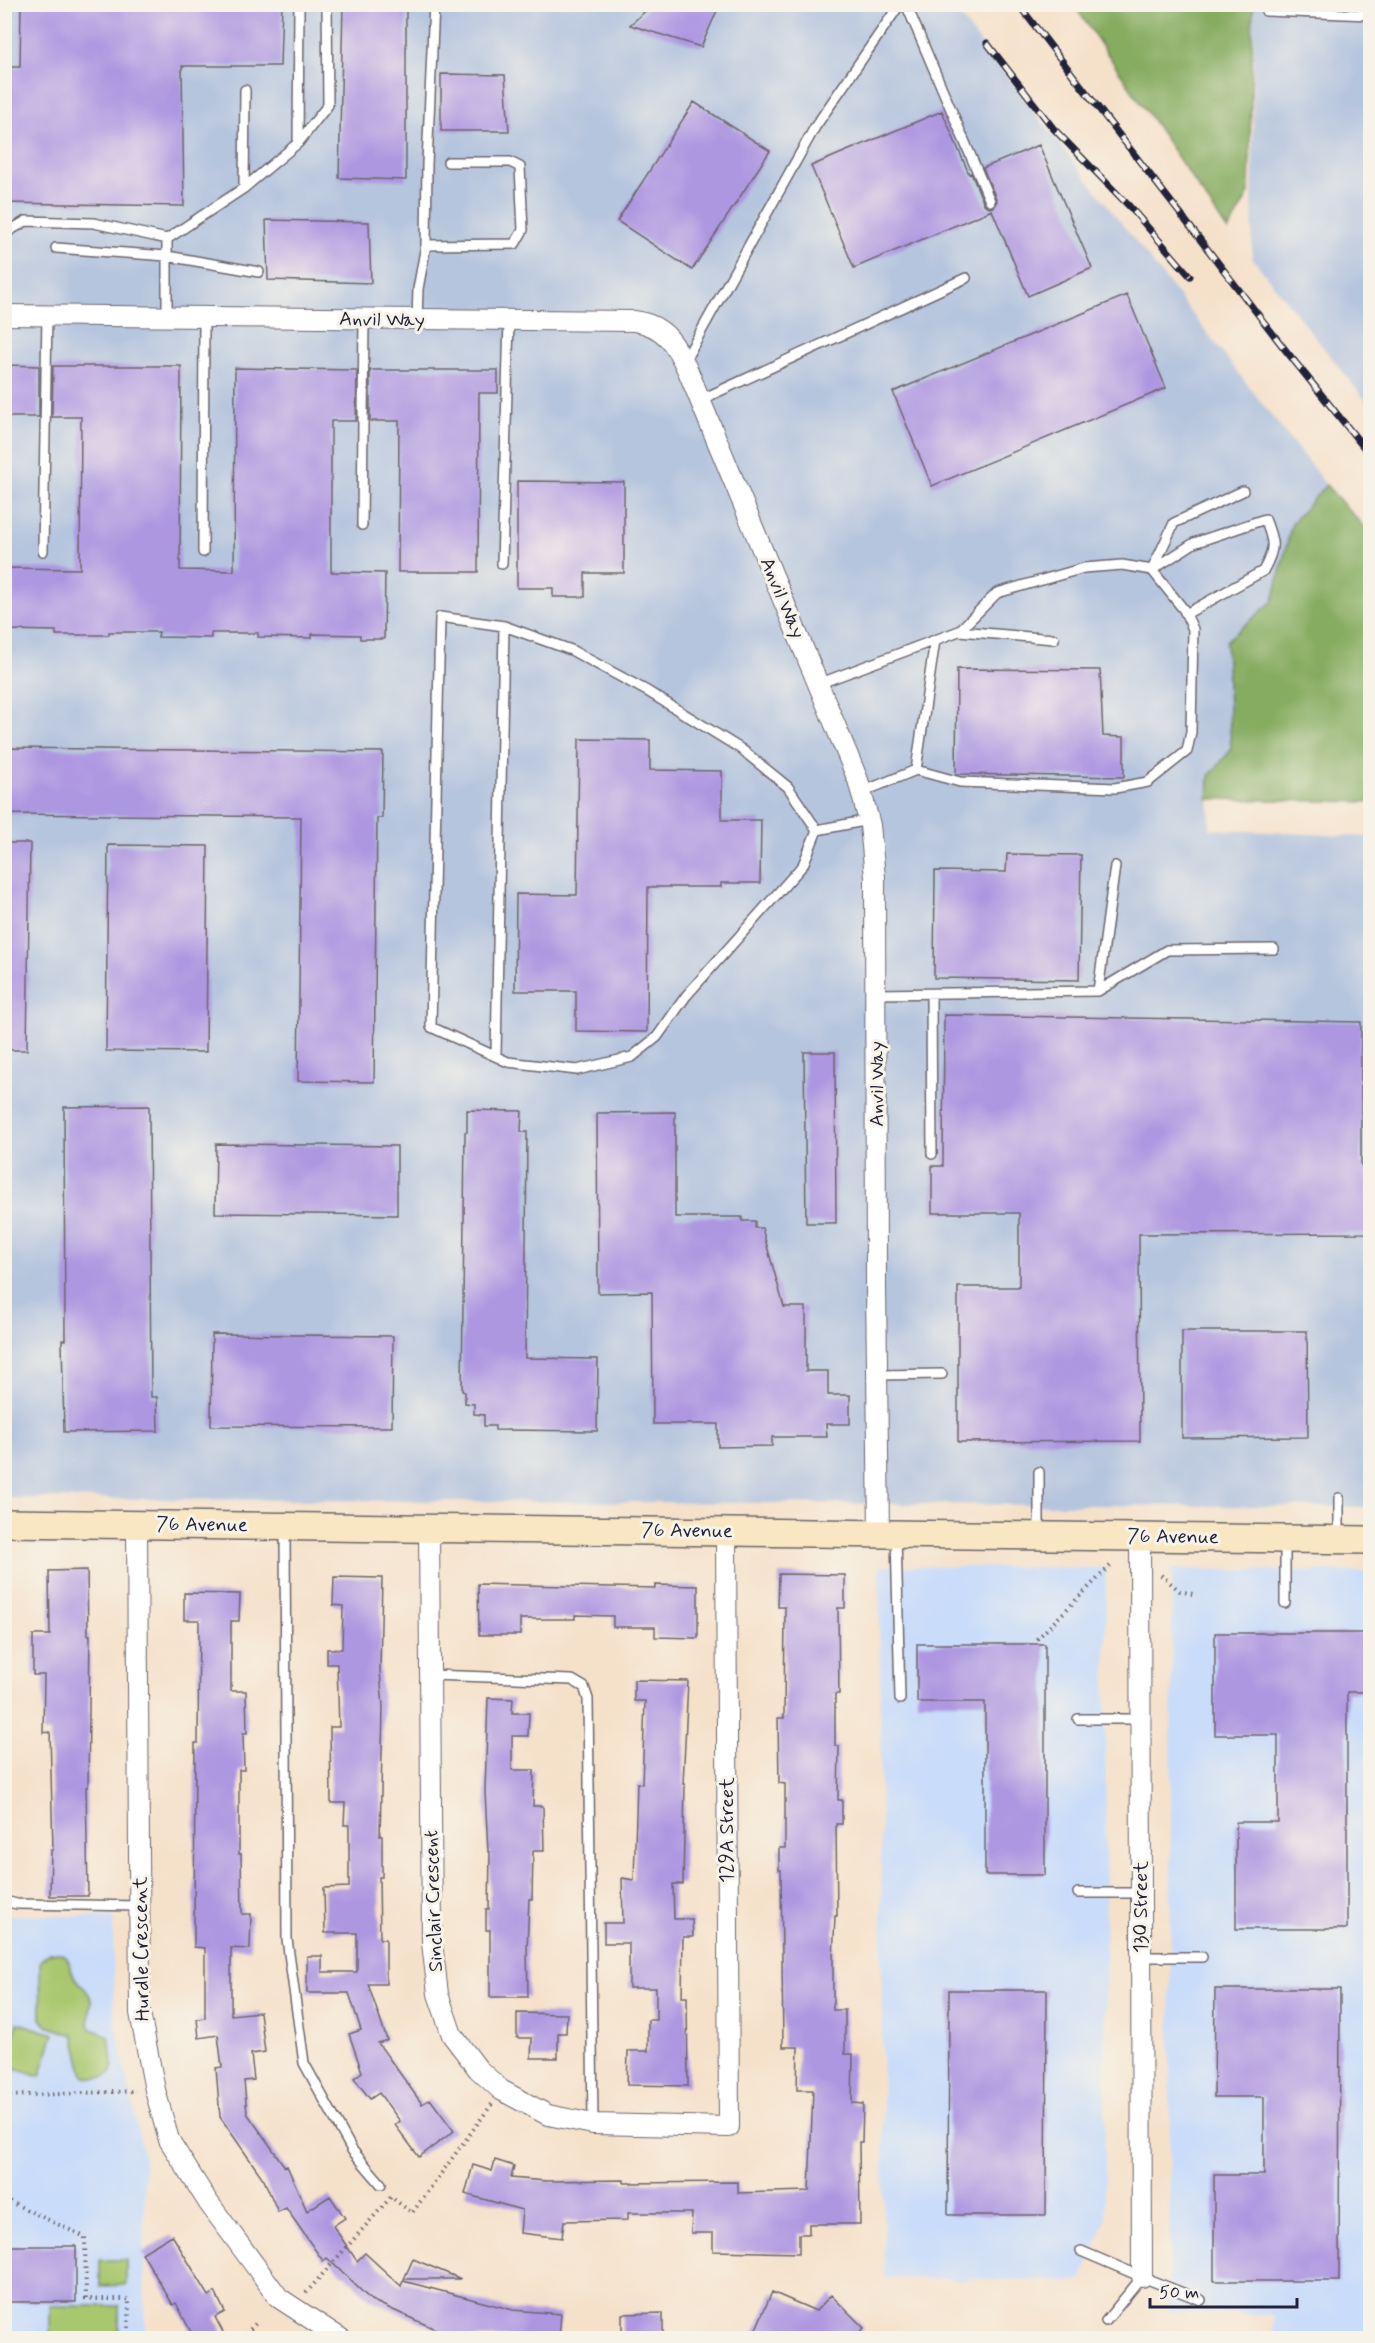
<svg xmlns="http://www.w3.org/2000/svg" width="1375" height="2343" viewBox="0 0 1375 2343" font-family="Mynerve,sans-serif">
	<rect width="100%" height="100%" fill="#f7f3e8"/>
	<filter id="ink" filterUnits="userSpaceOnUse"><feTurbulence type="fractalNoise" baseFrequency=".0167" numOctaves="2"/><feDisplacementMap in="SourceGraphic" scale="12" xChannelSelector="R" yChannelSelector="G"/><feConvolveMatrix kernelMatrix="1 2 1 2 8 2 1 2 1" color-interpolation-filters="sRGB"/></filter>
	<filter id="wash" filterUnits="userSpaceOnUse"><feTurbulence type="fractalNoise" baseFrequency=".008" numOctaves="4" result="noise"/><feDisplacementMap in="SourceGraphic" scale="24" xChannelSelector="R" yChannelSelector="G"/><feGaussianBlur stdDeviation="1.35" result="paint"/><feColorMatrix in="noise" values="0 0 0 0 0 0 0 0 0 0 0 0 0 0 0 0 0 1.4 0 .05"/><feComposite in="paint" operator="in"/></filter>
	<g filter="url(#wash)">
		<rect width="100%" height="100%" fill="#f5e1ca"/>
		<path fill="#c9dcf9" d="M 879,1566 L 1106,1568 L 1105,2222 L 1081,2281 L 884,2278 Z
			M 1172,1569 L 1370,1572 L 1370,2338 L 1274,2338 L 1273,2315 L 1169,2313 Z
			M 5,1915 L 113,1917 L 114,2017 L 144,2158 L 145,2338 L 5,2338 Z"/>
		<path fill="#b6c5de" d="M 5,5 L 951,5 L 1326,485 L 1292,523 L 1273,601 L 1226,641 L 1231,750 L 1209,776 L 1210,829 L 1370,837 L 1370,1507 L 5,1498 Z
			M 1254,5 L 1370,5 L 1370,406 L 1252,258 Z"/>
		<path fill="#a9c76e" stroke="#667454" stroke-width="1.5" d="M 50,1953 C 73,1951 66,1963 74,1976 C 79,1985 89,1989 91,2000 C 92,2009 87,2019 90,2028 L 108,2036 C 110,2049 121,2074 102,2077 C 95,2078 90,2079 84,2076 L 74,2035 L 47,2026 L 41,2019 L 40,1963 L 44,1957 Z
			M 18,2023 L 54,2034 L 40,2076 L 5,2065 Z
			M 100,2260 L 126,2260 L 126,2285 L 100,2286 Z
			M 50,2306 L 119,2306 L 119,2338 L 50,2338 Z"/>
		<path fill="#86ac61" stroke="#54674e" stroke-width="1.5" d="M 1074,5 L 1253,5 L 1249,193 L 1228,231 Z
			M 1326,485 L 1370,533 L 1370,802 L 1208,799 L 1209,776 L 1231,750 L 1226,641 L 1273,601 L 1292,523 Z"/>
		<g id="blocks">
			<path fill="#ae97e1" d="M 21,4 L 282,4 L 280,66 L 182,66 L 184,206 L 4,203 L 4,67 L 20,67 Z
				M 343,4 L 406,4 L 406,180 L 339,178 Z
				M 653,4 L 720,4 L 701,47 L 630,25 Z
				M 441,74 L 505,75 L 509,131 L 441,131 Z
				M 694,102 L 770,151 L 692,270 L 617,221 Z
				M 942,111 L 969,174 L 971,173 L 984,204 L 989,208 L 993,207 L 997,201 L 983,168 L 1039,145 L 1092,268 L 1028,296 L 992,210 L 854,268 L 811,166 Z
				M 266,220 L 369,222 L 371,283 L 268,280 Z
				M 1127,295 L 1166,388 L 932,486 L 893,392 Z
				M 4,365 L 39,366 L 39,417 L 4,417 Z
				M 53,366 L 181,366 L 180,570 L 234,571 L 235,368 L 357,370 L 356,421 L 331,421 L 331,572 L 385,573 L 384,639 L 360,639 L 360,635 L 312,634 L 312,638 L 258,637 L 258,633 L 211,633 L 211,638 L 158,637 L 159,632 L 109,632 L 109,635 L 56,635 L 56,631 L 4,630 L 4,568 L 80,569 L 81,417 L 52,417 Z
				M 370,370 L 498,370 L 498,393 L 479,393 L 478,572 L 398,572 L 399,421 L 370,421 Z
				M 517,481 L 624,482 L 624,573 L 585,573 L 585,597 L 553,597 L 553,588 L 517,588 Z
				M 957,669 L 1100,670 L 1103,736 L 1124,737 L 1124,777 L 956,774 Z
				M 579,739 L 650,740 L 650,770 L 722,771 L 722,820 L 761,820 L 760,883 L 721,883 L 721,887 L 648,887 L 647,1032 L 576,1031 L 576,991 L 515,991 L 516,894 L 577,895 Z
				M 4,748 L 383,752 L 382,818 L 377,818 L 374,1082 L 298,1081 L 301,817 L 4,814 Z
				M 4,843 L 30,843 L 27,1050 L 4,1050 Z
				M 108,845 L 208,846 L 206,1052 L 106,1051 Z
				M 1007,854 L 1081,855 L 1079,980 L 934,978 L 935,871 L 1006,872 Z
				M 944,1015 L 1361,1022 L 1361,1165 L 1368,1165 L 1368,1233 L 1139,1234 L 1140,1441 L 958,1442 L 958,1287 L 1019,1287 L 1019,1213 L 932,1213 L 932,1166 L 943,1166 Z
				M 804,1052 L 835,1052 L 836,1223 L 806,1223 Z
				M 149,1106 L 151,1397 L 157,1397 L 158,1431 L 64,1432 L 62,1340 L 65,1340 L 64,1107 Z
				M 467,1110 L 522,1111 L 521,1132 L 527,1132 L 525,1358 L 598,1359 L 597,1431 L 495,1430 L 495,1426 L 484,1426 L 484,1415 L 474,1414 L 474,1404 L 465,1403 L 465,1392 L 462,1391 L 465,1132 L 467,1132 Z
				M 675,1112 L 675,1217 L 742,1217 L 742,1221 L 755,1221 L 755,1228 L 762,1228 L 784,1307 L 806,1307 L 806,1371 L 828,1371 L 828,1395 L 850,1395 L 850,1424 L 826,1424 L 827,1437 L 772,1437 L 772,1446 L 718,1447 L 718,1424 L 653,1424 L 652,1292 L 598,1293 L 597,1113 Z
				M 216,1144 L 397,1146 L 397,1215 L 215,1213 Z
				M 1182,1331 L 1307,1331 L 1308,1437 L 1182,1438 Z
				M 212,1334 L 393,1336 L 392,1427 L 211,1426 Z
				M 87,1570 L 88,1635 L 90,1635 L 88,1787 L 86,1787 L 88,1896 L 50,1896 L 51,1850 L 53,1850 L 50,1732 L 43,1733 L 44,1675 L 33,1675 L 33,1635 L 50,1635 L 49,1571 Z
				M 779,1574 L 845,1575 L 845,1608 L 838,1608 L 839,1694 L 835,1694 L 835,1746 L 839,1746 L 838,1800 L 842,1800 L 842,1824 L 836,1824 L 837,1916 L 835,1916 L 833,1959 L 833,2010 L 845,2010 L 845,2054 L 853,2054 L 852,2103 L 863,2104 L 862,2142 L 859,2142 L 860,2224 L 809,2224 L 809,2234 L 799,2234 L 799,2253 L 713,2251 L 713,2233 L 691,2233 L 692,2213 L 628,2213 L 628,2220 L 564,2221 L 562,2238 L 520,2233 L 522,2210 L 465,2194 L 473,2165 L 492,2171 L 495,2160 L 514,2166 L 511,2178 L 546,2181 L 624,2180 L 624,2183 L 738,2182 L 738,2193 L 809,2191 L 813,2090 L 797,2090 L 798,2047 L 783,2047 L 781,1870 L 779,1870 L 779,1848 L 785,1848 L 785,1784 L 779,1783 L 778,1718 L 784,1718 L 785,1607 L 778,1607 Z
				M 334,1577 L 382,1578 L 380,1671 L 383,1707 L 380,1836 L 382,1836 L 382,1877 L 379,1877 L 380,1939 L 386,1939 L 386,1984 L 368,1984 L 387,2040 L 378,2043 L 422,2104 L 430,2099 L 454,2131 L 419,2157 L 395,2125 L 400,2121 L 379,2093 L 370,2099 L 354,2078 L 362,2072 L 349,2034 L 361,2030 L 349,1993 L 307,1993 L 307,1956 L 322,1956 L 322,1972 L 357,1972 L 357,1933 L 325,1933 L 324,1888 L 349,1887 L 349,1825 L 344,1825 L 345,1803 L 331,1803 L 330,1727 L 339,1727 L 337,1664 L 327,1664 L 327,1649 L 342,1649 L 343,1606 L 333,1605 Z
				M 478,1584 L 655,1588 L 655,1585 L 698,1586 L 698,1638 L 655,1637 L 655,1627 L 613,1627 L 613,1616 L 575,1615 L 575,1619 L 520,1619 L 520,1635 L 479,1635 Z
				M 184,1593 L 240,1594 L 239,1621 L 231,1621 L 231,1691 L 246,1691 L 247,1733 L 243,1733 L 244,1770 L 239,1770 L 239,1854 L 241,1854 L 242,1914 L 251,1914 L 250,1949 L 231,1948 L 231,2015 L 260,2012 L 265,2052 L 251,2054 L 254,2080 L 244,2081 L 247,2113 L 285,2167 L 287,2166 L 307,2211 L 330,2196 L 345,2218 L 333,2226 L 357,2261 L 365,2253 L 401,2286 L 403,2281 L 513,2310 L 561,2314 L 559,2338 L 454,2338 L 443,2336 L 444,2333 L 371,2300 L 327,2258 L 323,2261 L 286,2208 L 278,2212 L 264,2180 L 220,2117 L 216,2068 L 222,2067 L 218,2035 L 199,2038 L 197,2019 L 205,2018 L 205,1948 L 194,1947 L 195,1743 L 198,1743 L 199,1620 L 184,1620 Z
				M 1215,1633 L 1370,1633 L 1370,1692 L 1347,1692 L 1347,1929 L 1236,1929 L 1236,1822 L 1278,1822 L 1278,1735 L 1215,1735 Z
				M 917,1644 L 1045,1644 L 1045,1875 L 985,1875 L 985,1702 L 917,1702 Z
				M 634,1680 L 688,1681 L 683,1784 L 685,1784 L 683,1884 L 673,1884 L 674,1919 L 692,1919 L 693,1937 L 683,1937 L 682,1997 L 687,1997 L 688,2086 L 627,2085 L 628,2051 L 648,2051 L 648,2020 L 656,2020 L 656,1988 L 629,1988 L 629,1943 L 604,1943 L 604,1923 L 623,1923 L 622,1878 L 634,1880 L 637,1783 L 642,1784 L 645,1701 L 634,1701 Z
				M 488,1698 L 513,1699 L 512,1713 L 529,1713 L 528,1736 L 512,1736 L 512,1770 L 534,1770 L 533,1806 L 543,1806 L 544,1851 L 533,1851 L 532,1899 L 529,1899 L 527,1949 L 528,1997 L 490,1997 L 490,1930 L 486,1930 L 486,1909 L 489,1909 L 490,1852 L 488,1852 L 485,1791 Z
				M 1215,1989 L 1340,1989 L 1339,2281 L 1214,2281 L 1214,2175 L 1264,2175 L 1264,2097 L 1214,2097 Z
				M 949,1990 L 1047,1990 L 1046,2215 L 948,2215 Z
				M 517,2013 L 567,2014 L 566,2033 L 558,2033 L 558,2058 L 531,2058 L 532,2038 L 517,2038 Z
				M 172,2235 L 209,2296 L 215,2292 L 225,2312 L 215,2317 L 226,2338 L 194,2338 L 176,2303 L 173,2305 L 142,2253 Z
				M 4,2246 L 76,2246 L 76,2302 L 4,2302 Z
				M 413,2259 L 461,2279 L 404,2279 Z
				M 772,2292 L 816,2311 L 831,2295 L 864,2328 L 853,2338 L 752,2338 Z
				M 663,2313 L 663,2338 L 622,2338 L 622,2314 Z"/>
		</g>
	</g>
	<g filter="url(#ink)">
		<use href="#blocks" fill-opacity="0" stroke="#6c656d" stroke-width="1.5"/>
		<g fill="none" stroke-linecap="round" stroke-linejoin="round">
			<g stroke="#6c656d" stroke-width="12">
				<path id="lane" d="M 906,4 L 990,201
					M 1266,4 L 1266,11 L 1370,15
					M 298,143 L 299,4
					M 244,188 L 245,90
					M 4,234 L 26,221 L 94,223 L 167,239 L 167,317
					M 167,239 L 244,188 L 298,143 L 328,105 L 327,4
					M 426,245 L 515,244 L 523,230 L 520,167 L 510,162 L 448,162
					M 56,248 L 167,256 L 259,272
					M 417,320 L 418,289 L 426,245 L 427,164 L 434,4
					M 684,362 L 815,127 L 900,4
					M 700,400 L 966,278
					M 362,525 L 364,320
					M 43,551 L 47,315
					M 203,552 L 204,318
					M 502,564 L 509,321
					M 1152,570 L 1194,543 L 1265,519 C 1274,542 1276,548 1263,571 L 1186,614
					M 1152,570 L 1174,523 L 1243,491
					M 504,626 L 571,650 L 647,691 L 741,749 L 788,787 L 817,830
					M 959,631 L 1054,639
					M 818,684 L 959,631 L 997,593 L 1084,568 L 1122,565 L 1152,570 L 1184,610 L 1193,629 L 1191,732 L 1187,751 L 1148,782 L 1115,788 L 960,782 L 916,770 L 935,640
					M 862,792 L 916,770
					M 1098,991 L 1167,950 L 1274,949
					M 876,994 L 1098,991 L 1115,866
					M 931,994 L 932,1154
					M 496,1056 L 504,626 L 440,617 L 431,1027 L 508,1062 L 577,1070 L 632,1057 L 657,1037 L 686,996 L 803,865 L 817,830 L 869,820
					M 878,1375 L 942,1374
					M 1339,1498 L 1339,1537
					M 285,1529 L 287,1939 L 304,2063 L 352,2150 L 381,2184
					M 1039,1532 L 1039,1472
					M 896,1536 L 900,1699
					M 1285,1543 L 1285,1603
					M 430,1675 L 572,1680 L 584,1687 L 588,1699 L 593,2124
					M 1078,1719 L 1141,1719
					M 1078,1893 L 1141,1893
					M 4,1901 L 17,1904 L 141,1906
					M 1142,1957 L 1202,1957
					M 1081,2251 L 1142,2277 L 1106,2321
					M 1142,2277 L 1201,2300"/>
			</g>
			<g stroke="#6c656d" stroke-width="22">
				<path id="street" d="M 4,315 L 634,321 C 665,325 676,345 688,371 L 858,780 L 870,825 L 875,877 L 876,1286 L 879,1534
					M 137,1524 L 140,2013 L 155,2090 L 169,2140 L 208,2202 L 279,2298 L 340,2338
					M 429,1528 L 432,1943 L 438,1994 L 452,2035 L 478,2069 L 501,2090 L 548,2115 L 593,2124 L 729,2127 L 726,1532
					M 1140,1537 L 1142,2277"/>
			</g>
			<g stroke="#6c656d" stroke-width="30">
				<path id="secondary" d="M 4,1523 L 1370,1540"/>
			</g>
			<path stroke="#6c656d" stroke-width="4" stroke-dasharray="1.5 4.5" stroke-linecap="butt" d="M 1161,1575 L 1180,1591 L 1193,1594
				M 1037,1639 L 1112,1564
				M 4,2096 L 136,2091
				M 4,2199 L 85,2237 L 86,2299 L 129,2299 L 128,2338
				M 306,2293 L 391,2197 L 412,2213 L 492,2104
				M 242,2338 L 258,2321"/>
			<use href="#lane" stroke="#fff" stroke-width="9"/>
			<use href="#street" stroke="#fff" stroke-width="20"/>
			<use href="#secondary" stroke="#f9e7c3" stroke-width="27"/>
			<g stroke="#22223b" stroke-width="7">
				<path id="rail" d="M 1018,4 L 1287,352 L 1370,455
					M 987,43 L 1053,128 L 1130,207 L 1190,276"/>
			</g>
			<use href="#rail" stroke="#f7f3e8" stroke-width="4.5" stroke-dasharray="14" stroke-linecap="butt"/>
		</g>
	</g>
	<g text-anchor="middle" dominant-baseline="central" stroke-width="6" stroke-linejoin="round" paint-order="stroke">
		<g font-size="20" fill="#22223b" stroke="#f7f3e8">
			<text transform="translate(382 320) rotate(1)">Anvil Way</text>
			<text transform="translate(782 598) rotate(67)">Anvil Way</text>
			<text transform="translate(877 1084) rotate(-90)">Anvil Way</text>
			<text transform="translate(202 1525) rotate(1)">76 Avenue</text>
			<text transform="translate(687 1531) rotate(1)">76 Avenue</text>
			<text transform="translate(1173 1537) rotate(1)">76 Avenue</text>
			<text transform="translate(727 1830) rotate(-90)">129A Street</text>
			<text transform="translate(434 1901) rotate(-92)">Sinclair Crescent</text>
			<text transform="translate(1141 1907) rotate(-90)">130 Street</text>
			<text transform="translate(142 1949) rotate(-91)">Hurdle Crescent</text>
		</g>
	</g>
	<rect width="1375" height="2343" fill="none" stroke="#f7f3e8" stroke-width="24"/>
	<path d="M1150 2298v9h147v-9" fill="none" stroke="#22223b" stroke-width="3"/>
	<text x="1159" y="2298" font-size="18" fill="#22223b" stroke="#f7f3e8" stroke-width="4.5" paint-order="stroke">50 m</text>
</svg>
